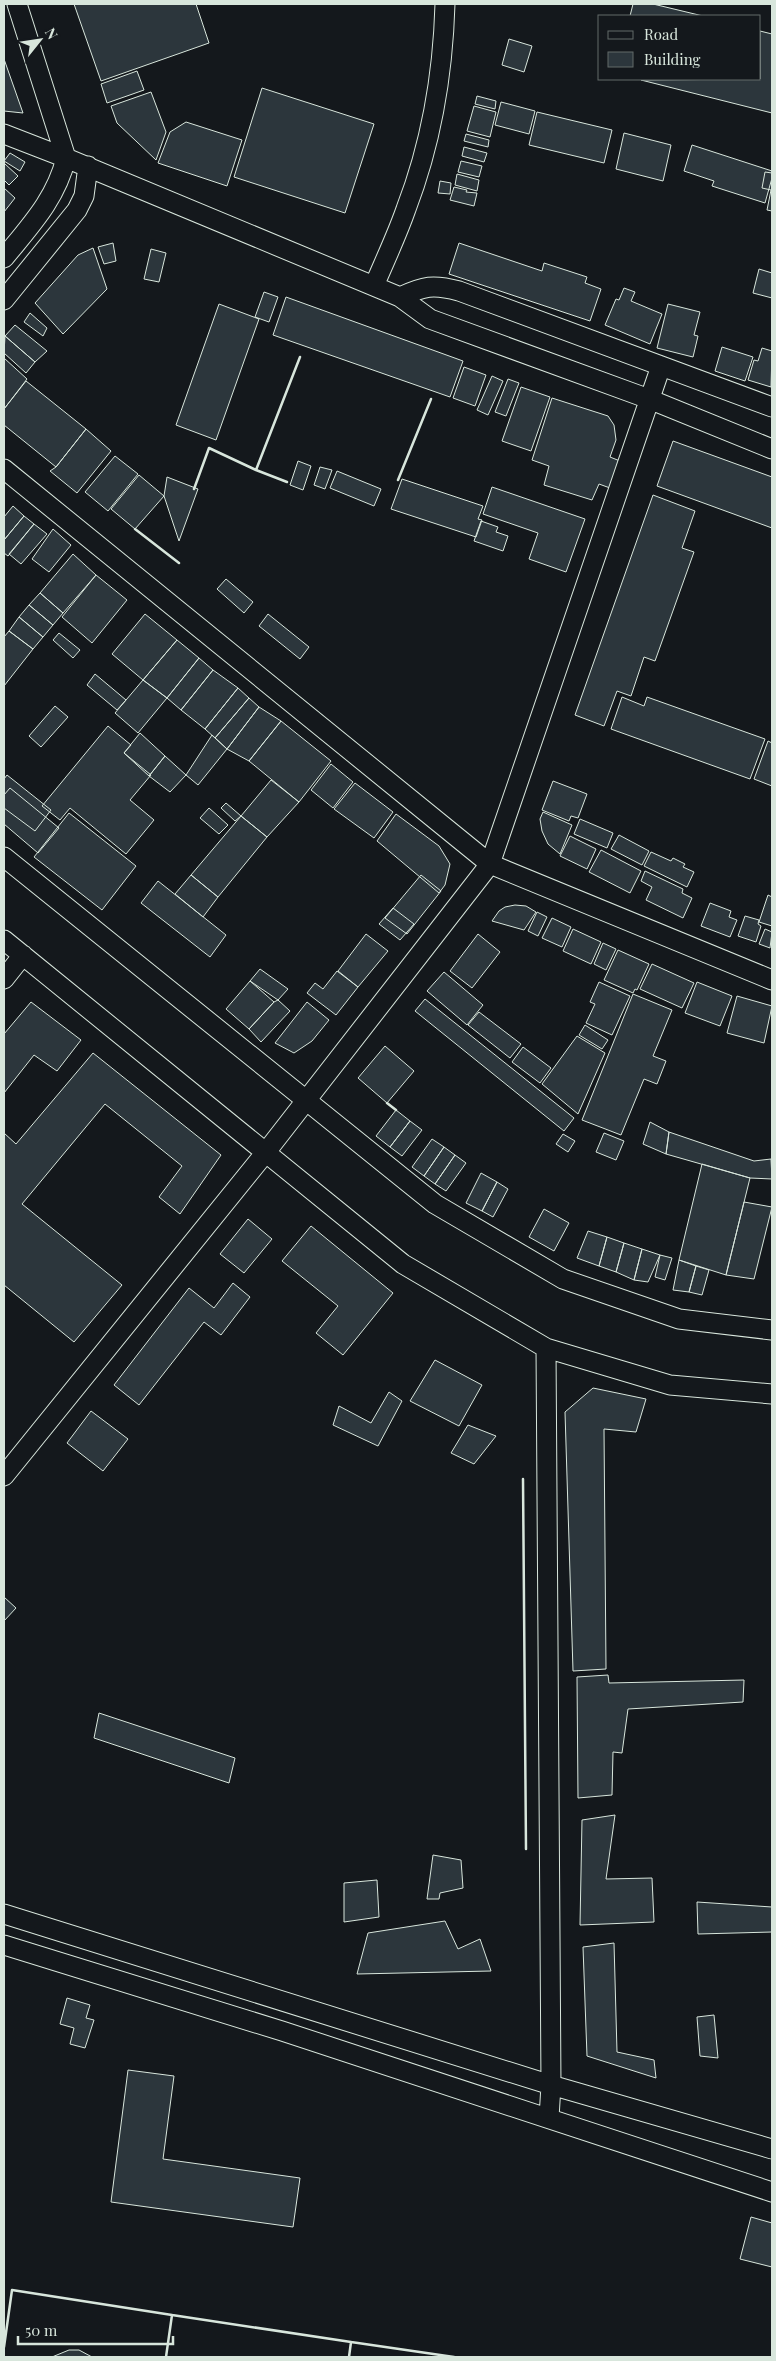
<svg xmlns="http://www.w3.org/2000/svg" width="776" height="2361" viewBox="0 0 776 2361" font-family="'Playfair Display',serif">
	<rect width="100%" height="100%" fill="#14181c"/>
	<path fill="#2c363c" stroke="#d8e6dc" d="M 74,4 L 196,4 L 209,43 L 101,81 Z
		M 633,4 L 653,4 L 703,16 L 630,16 Z
		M 760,31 L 772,34 L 772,113 L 641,80 L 760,79 Z
		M 509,39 L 532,46 L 524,72 L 502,65 Z
		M 4,59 L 23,113 L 4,111 Z
		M 137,71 L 144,90 L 107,103 L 101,84 Z
		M 262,88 L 374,124 L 345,213 L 234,177 Z
		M 151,92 L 166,132 L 156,160 L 117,123 L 111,106 Z
		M 477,96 L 496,101 L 495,109 L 475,104 Z
		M 501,102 L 535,111 L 529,134 L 495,125 Z
		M 474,106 L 496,112 L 490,137 L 467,131 Z
		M 537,112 L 612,130 L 604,163 L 529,145 Z
		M 186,122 L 242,140 L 227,186 L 158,163 L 170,132 Z
		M 624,133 L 671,145 L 663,181 L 616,169 Z
		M 466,134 L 489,140 L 488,147 L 464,141 Z
		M 692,145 L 772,171 L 772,178 L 765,203 L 712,186 L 714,181 L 684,171 Z
		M 464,147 L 487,153 L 484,162 L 462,156 Z
		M 10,153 L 25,162 L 20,171 L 4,161 Z
		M 461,161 L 482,166 L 479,177 L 458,172 Z
		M 4,163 L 18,176 L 9,185 L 4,180 Z
		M 765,172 L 772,173 L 772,211 L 767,210 L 771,190 L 762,188 Z
		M 457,174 L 479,180 L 477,191 L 455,185 Z
		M 440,181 L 451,183 L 450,194 L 438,193 Z
		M 454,187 L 467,190 L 466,192 L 477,193 L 474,206 L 450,200 Z
		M 4,188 L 15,198 L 4,212 Z
		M 113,243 L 116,261 L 104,264 L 98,247 Z
		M 459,243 L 542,271 L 544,263 L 587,277 L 585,283 L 601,289 L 590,321 L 449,274 Z
		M 93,248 L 107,289 L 63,334 L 35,303 L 78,255 Z
		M 151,249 L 166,253 L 159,282 L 144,279 Z
		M 759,269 L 772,273 L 772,298 L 753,293 Z
		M 624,288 L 635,292 L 631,301 L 662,314 L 650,344 L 605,325 L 616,299 L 619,300 Z
		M 264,292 L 278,297 L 269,322 L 255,317 Z
		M 286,297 L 463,361 L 450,397 L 273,335 Z
		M 219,304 L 259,319 L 216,440 L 176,425 Z
		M 668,304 L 700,312 L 694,335 L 698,336 L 693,357 L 657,348 Z
		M 30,313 L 47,328 L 43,336 L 24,322 Z
		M 15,325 L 47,351 L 35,362 L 5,336 Z
		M 5,336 L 35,362 L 26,373 L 4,353 Z
		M 722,347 L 753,357 L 745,381 L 715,371 Z
		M 762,348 L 772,351 L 771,387 L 748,380 L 754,360 L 758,361 Z
		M 4,358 L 27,379 L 4,409 Z
		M 464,367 L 486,375 L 475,406 L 453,398 Z
		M 492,376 L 503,381 L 488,415 L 477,410 Z
		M 508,379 L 519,383 L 506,416 L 495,412 Z
		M 26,381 L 86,429 L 56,467 L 4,425 L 4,409 Z
		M 521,387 L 550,397 L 531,451 L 502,441 Z
		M 552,398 L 608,416 L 614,425 L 616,440 L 610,457 L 620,461 L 610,488 L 599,484 L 592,500 L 544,485 L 549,466 L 532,460 Z
		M 86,429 L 111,451 L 77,493 L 50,471 L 56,467 Z
		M 673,441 L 772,477 L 772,528 L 657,486 Z
		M 115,456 L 138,474 L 108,511 L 85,492 Z
		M 298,461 L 311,466 L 303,490 L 290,485 Z
		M 320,467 L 332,470 L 325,489 L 314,485 Z
		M 337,471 L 381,489 L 374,506 L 330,488 Z
		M 139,475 L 164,496 L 135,529 L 111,509 Z
		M 167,477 L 198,489 L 179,541 L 164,496 Z
		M 402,479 L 483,506 L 478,519 L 482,520 L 476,537 L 391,509 Z
		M 492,487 L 585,519 L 566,572 L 529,559 L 538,533 L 483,514 Z
		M 653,495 L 695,511 L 682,548 L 694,552 L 655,661 L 644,657 L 631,696 L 617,691 L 604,726 L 575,715 Z
		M 13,506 L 24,516 L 4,540 L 4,517 Z
		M 24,516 L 34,524 L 8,556 L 4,553 L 4,540 Z
		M 481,521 L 498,527 L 496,532 L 508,536 L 503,551 L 474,541 Z
		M 34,524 L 47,534 L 21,564 L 9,554 Z
		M 53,529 L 71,545 L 49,572 L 32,559 Z
		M 73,554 L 96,575 L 63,613 L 40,593 Z
		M 96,575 L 127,600 L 92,643 L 62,617 Z
		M 226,579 L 253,602 L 244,613 L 217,589 Z
		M 40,593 L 63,613 L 53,625 L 29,605 Z
		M 29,605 L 53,625 L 43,637 L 19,617 Z
		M 145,614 L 177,640 L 143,680 L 112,654 Z
		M 268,614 L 309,647 L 300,659 L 259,626 Z
		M 19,617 L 43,637 L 33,649 L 9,631 Z
		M 9,631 L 33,649 L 4,686 L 4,637 Z
		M 59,633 L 80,650 L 73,658 L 53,640 Z
		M 177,640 L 199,658 L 167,698 L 143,680 Z
		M 199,658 L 213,670 L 181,710 L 167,698 Z
		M 213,670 L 238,688 L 205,729 L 181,710 Z
		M 95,674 L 126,700 L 117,710 L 87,685 Z
		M 143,680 L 167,698 L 138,733 L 115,713 Z
		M 238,688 L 249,698 L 215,738 L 205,729 Z
		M 622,697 L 644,706 L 647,697 L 765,739 L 750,779 L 611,729 Z
		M 249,698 L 259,707 L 227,749 L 215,738 Z
		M 55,706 L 68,717 L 41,747 L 29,736 Z
		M 259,707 L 281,721 L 249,761 L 227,749 Z
		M 281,721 L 331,761 L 299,802 L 249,761 Z
		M 108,726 L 131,745 L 124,753 L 151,775 L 130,800 L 154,820 L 126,854 L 70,808 L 60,820 L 42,806 Z
		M 140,733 L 165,756 L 149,776 L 124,753 Z
		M 212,735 L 227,749 L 198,785 L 186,775 Z
		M 768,741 L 772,743 L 772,786 L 754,779 Z
		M 165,756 L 186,775 L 170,792 L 149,776 Z
		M 331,764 L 353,782 L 333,808 L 311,790 Z
		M 7,775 L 51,810 L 35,831 L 4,808 L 4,779 Z
		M 271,780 L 299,802 L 267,837 L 241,816 Z
		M 553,781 L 587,794 L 578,818 L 571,816 L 569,821 L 542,810 Z
		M 355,783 L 393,812 L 374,838 L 334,809 Z
		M 10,788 L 59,828 L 38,853 L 4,824 L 4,795 Z
		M 226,803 L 241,816 L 235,821 L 221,808 Z
		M 209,808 L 228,825 L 219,834 L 200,818 Z
		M 543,812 L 572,825 L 560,854 L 548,844 L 542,831 L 540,819 Z
		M 69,813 L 136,866 L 102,910 L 34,857 Z
		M 396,814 L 439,846 L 450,864 L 445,885 L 439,893 L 377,841 Z
		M 241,816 L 267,837 L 218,897 L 191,875 Z
		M 580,819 L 613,833 L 607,848 L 574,834 Z
		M 619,835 L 649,851 L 642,865 L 611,849 Z
		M 570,836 L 596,849 L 587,869 L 560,856 Z
		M 601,850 L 641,871 L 630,893 L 589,872 Z
		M 651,852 L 671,861 L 673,858 L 685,864 L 683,867 L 694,872 L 687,887 L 644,866 Z
		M 645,871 L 683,889 L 682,893 L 692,898 L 683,918 L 646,900 L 652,887 L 641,881 Z
		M 191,875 L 218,897 L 203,917 L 175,894 Z
		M 421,875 L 441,891 L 407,934 L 385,918 Z
		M 158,881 L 226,935 L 210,957 L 141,903 Z
		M 768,895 L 772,897 L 772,926 L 759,922 Z
		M 710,903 L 731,911 L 729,917 L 737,920 L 730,937 L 701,926 Z
		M 515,905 L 526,906 L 536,912 L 524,930 L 492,921 L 499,911 L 505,907 Z
		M 393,908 L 414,924 L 400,940 L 379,924 Z
		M 537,912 L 547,917 L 538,936 L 528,931 Z
		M 745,916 L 759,920 L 758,924 L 761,926 L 756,942 L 738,936 Z
		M 552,918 L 571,927 L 562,947 L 542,938 Z
		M 573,929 L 601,942 L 591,964 L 563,951 Z
		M 765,929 L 772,932 L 770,948 L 759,944 Z
		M 366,934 L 388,951 L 358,987 L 338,971 Z
		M 478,934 L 500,952 L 472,988 L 450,971 Z
		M 603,943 L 616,949 L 606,970 L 594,964 Z
		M 618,950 L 649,964 L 637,990 L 635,989 L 633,993 L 604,980 Z
		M 652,964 L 694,983 L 682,1008 L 640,989 Z
		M 260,969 L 288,989 L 278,1000 L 250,981 Z
		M 337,971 L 358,987 L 336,1015 L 307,993 L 315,983 L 323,989 Z
		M 444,972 L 483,1005 L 467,1025 L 427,991 Z
		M 250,981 L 274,1002 L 249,1029 L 226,1009 Z
		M 599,982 L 630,996 L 612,1035 L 586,1023 L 595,1004 L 590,1002 Z
		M 697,982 L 732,996 L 720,1026 L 685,1013 Z
		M 633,994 L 672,1010 L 653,1056 L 666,1061 L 657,1084 L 644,1079 L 621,1135 L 582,1120 Z
		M 737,996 L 772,1006 L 764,1043 L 727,1033 Z
		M 425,999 L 574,1118 L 564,1131 L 415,1011 Z
		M 278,1000 L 290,1011 L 261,1042 L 249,1029 L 274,1002 Z
		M 31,1002 L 81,1040 L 57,1071 L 34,1055 L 4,1093 L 4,1034 Z
		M 307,1002 L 329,1020 L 312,1041 L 294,1053 L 275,1043 Z
		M 479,1012 L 521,1044 L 510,1058 L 468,1025 Z
		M 585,1025 L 608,1040 L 602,1049 L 579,1035 Z
		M 577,1036 L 605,1053 L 578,1114 L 542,1084 Z
		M 385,1046 L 414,1071 L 387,1103 L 358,1078 Z
		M 523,1047 L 551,1068 L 540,1083 L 512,1062 Z
		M 93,1053 L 221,1155 L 180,1214 L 159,1197 L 182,1166 L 105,1104 L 22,1204 L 122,1285 L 74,1342 L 4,1285 L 4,1133 L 16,1144 Z
		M 396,1110 L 410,1121 L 390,1147 L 376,1136 Z
		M 410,1121 L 422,1130 L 402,1156 L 390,1147 Z
		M 650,1122 L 669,1132 L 666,1154 L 643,1144 Z
		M 669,1132 L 754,1161 L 771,1159 L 772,1179 L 750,1178 L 666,1154 Z
		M 604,1133 L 624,1141 L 616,1160 L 596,1152 Z
		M 563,1134 L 575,1141 L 568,1152 L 556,1144 Z
		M 432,1139 L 444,1147 L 424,1176 L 412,1167 Z
		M 444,1147 L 455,1155 L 435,1184 L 424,1176 Z
		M 455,1155 L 466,1163 L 446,1191 L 435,1184 Z
		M 702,1164 L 750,1178 L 726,1275 L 679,1260 Z
		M 481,1173 L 497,1182 L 482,1211 L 466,1203 Z
		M 497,1182 L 508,1189 L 493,1217 L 482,1211 Z
		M 744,1202 L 772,1207 L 754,1279 L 726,1275 Z
		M 544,1209 L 569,1223 L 554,1251 L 529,1237 Z
		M 248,1219 L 272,1239 L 244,1273 L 220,1254 Z
		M 311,1226 L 393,1293 L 343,1355 L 316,1333 L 338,1306 L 282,1261 Z
		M 588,1231 L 607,1237 L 599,1266 L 577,1258 Z
		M 607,1237 L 624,1243 L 616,1272 L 599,1266 Z
		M 624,1243 L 642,1249 L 634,1280 L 616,1272 Z
		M 642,1249 L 660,1255 L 648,1282 L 634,1280 Z
		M 660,1255 L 672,1258 L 665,1280 L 655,1277 Z
		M 679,1260 L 696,1266 L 689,1292 L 673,1290 Z
		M 696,1266 L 709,1270 L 702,1295 L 689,1292 Z
		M 233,1283 L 250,1297 L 221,1335 L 204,1322 L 139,1405 L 114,1385 L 189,1288 L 214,1308 Z
		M 435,1360 L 482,1385 L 459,1426 L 410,1401 Z
		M 593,1388 L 646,1399 L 636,1432 L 604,1429 L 606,1669 L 573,1671 L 565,1412 Z
		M 389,1392 L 402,1401 L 378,1446 L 333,1425 L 339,1406 L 371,1423 Z
		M 91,1411 L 128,1439 L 103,1471 L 67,1443 Z
		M 468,1425 L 496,1436 L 474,1464 L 451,1453 Z
		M 4,1597 L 16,1608 L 4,1621 Z
		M 608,1675 L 609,1683 L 744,1680 L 743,1702 L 628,1709 L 622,1753 L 613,1752 L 612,1795 L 578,1798 L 577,1677 Z
		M 99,1713 L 235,1758 L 229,1783 L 94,1738 Z
		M 615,1815 L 606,1879 L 652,1878 L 654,1922 L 580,1925 L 582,1820 Z
		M 433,1855 L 461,1860 L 463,1888 L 440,1893 L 439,1899 L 427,1899 Z
		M 377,1880 L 379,1917 L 344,1922 L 344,1883 Z
		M 697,1902 L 772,1907 L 772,1932 L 698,1934 Z
		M 445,1921 L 458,1949 L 480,1939 L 491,1971 L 357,1974 L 368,1933 Z
		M 614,1943 L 617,2052 L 654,2060 L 656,2078 L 587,2056 L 583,1947 Z
		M 67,1998 L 90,2005 L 86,2018 L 94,2020 L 85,2048 L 70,2044 L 74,2028 L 60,2024 Z
		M 714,2015 L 718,2058 L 700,2056 L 697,2017 Z
		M 128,2070 L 174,2076 L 163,2159 L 300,2178 L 293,2227 L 111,2202 Z
		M 751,2217 L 772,2223 L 772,2267 L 740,2259 Z
		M 69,2350 L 79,2350 L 92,2357 L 52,2357 Z"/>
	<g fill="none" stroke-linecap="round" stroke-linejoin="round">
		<g stroke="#d8e6dc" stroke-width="21">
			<path id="minor" d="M 17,4 L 66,158 L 400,297 L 430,319 L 649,399 L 772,449
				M 4,134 L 66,158 C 56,199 30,226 4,258
				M 374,286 C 385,260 397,235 406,209 C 431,144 443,73 445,4
				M 400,297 C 424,286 433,284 459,291 L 772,407
				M 4,300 L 77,210 L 84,196 L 88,166
				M 4,469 L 490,864 L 772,980
				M 4,857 L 435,1204 L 563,1279 L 679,1319 L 772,1330
				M 4,940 L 403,1264 L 546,1348 L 670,1385 L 772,1394
				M 4,979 L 23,955
				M 546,1348 L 551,2085 L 549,2118
				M 4,1476 L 266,1152 L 490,864 L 661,366
				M 4,1914 L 551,2085 L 772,2149
				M 4,1945 L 282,2031 L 772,2192"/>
		</g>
		<use href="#minor" stroke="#14181c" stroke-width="19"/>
		<path stroke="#d8e6dc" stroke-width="2.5" d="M 398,480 L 431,399
			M 287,482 L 256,470 L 300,357
			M 194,489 L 209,448 L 256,470
			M 135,529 L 179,563
			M 387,1103 L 396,1110
			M 523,1479 L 526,1849
			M 172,2315 L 351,2342 L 349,2357
			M 351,2342 L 454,2357
			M 4,2347 L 12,2290 L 172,2315 L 166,2357"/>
	</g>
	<rect width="776" height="2361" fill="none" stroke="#d8e6dc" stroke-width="10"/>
	<rect x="598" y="15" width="162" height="65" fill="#14181c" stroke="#626a69"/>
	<rect x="608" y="31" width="25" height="8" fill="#14181c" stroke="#626a69"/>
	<text x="644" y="40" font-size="15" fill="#d8e6dc">Road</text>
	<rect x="608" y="52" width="25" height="15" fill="#2c363c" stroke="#626a69"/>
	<text x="644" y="65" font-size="15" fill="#d8e6dc">Building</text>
	<g transform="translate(40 40) rotate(60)" stroke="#14181c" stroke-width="4" paint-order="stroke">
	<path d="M0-4L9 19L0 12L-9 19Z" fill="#d8e6dc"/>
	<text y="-8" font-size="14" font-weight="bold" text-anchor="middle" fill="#d8e6dc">N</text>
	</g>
	<path d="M18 2336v8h155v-8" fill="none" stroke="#d8e6dc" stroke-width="2.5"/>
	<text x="25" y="2336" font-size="15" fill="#d8e6dc" stroke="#14181c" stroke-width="4" paint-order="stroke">50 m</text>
</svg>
